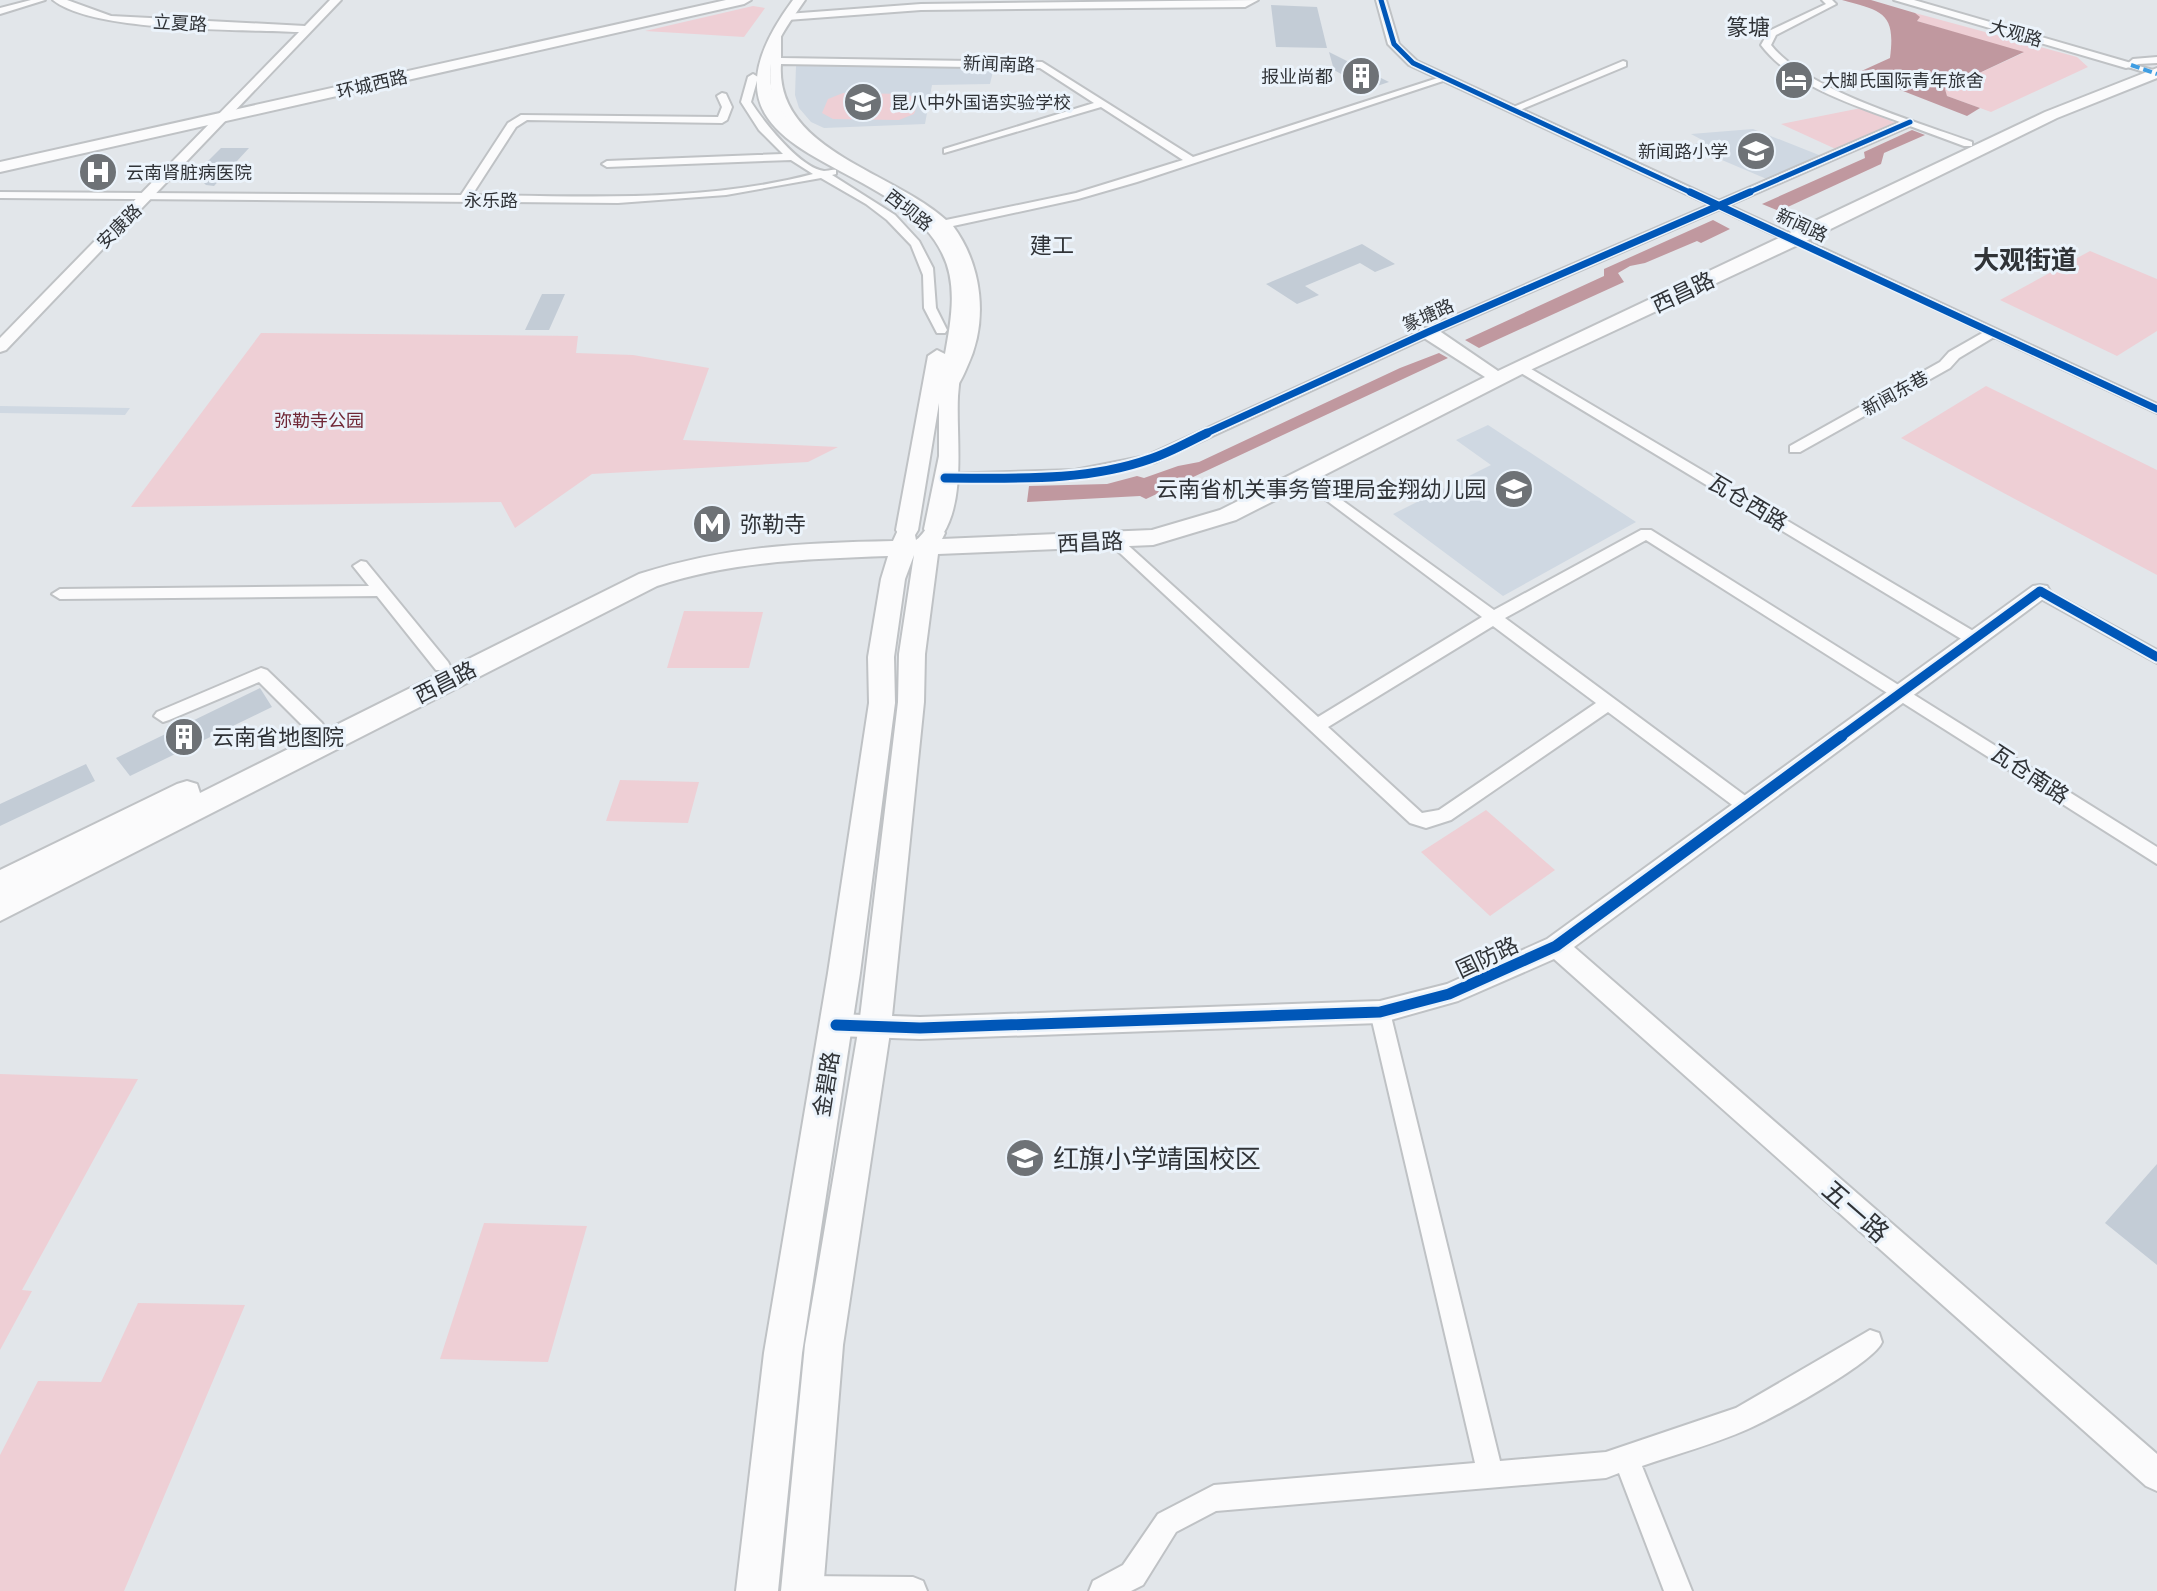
<svg xmlns="http://www.w3.org/2000/svg" width="2157" height="1591" viewBox="0 0 2157 1591" font-family="'Titillium Web','Noto Sans SC',sans-serif">
	<rect width="100%" height="100%" fill="#e2e6ea"/>
	<path fill="#cfd8e2" d="M 796,66 L 994,67 L 990,84 L 932,85 L 925,124 L 824,128 L 811,122 L 799,108 L 795,95 Z
		M 1753,129 L 1824,157 L 1769,180 L 1689,146 L 1704,141 L 1691,134 Z
		M 0,406 L 130,408 L 125,415 L 0,413 Z
		M 1488,425 L 1636,522 L 1503,596 L 1393,514 L 1491,465 L 1456,440 Z"/>
	<path fill="#eecfd5" d="M 753,6 L 765,8 L 744,37 L 645,31 Z
		M 1915,13 L 2077,57 L 2088,67 L 1991,112 L 1947,96 L 1945,89 L 2023,53 L 1917,21 Z
		M 843,93 L 907,94 L 919,100 L 914,114 L 899,120 L 833,119 L 822,113 L 828,99 Z
		M 1861,108 L 1900,125 L 1840,151 L 1781,124 Z
		M 2090,251 L 2157,279 L 2157,331 L 2117,356 L 2000,300 Z
		M 261,333 L 578,336 L 576,353 L 633,355 L 709,368 L 683,440 L 838,447 L 808,462 L 592,474 L 515,528 L 501,502 L 131,507 Z
		M 1986,386 L 2157,470 L 2157,575 L 1901,438 Z
		M 684,611 L 763,612 L 749,668 L 667,668 Z
		M 620,780 L 699,782 L 688,823 L 606,821 Z
		M 1486,810 L 1555,870 L 1490,916 L 1421,852 Z
		M 0,1074 L 138,1079 L 22,1290 L 32,1291 L 0,1350 Z
		M 484,1223 L 587,1226 L 548,1362 L 440,1359 Z
		M 138,1303 L 245,1305 L 124,1591 L 0,1591 L 0,1455 L 38,1381 L 101,1382 Z"/>
	<path fill="#c0989f" d="M 1842,0 L 1871,0 L 1915,13 L 1920,17 L 1917,21 L 2024,52 L 1945,89 L 1947,96 L 1980,108 L 1967,116 L 1857,73 L 1890,58 C 1896,12 1882,11 1842,0 Z
		M 1912,130 L 1925,135 L 1884,153 L 1881,164 L 1779,211 L 1762,204 L 1865,158 L 1864,152 Z
		M 1713,220 L 1730,229 L 1701,243 L 1697,241 L 1645,263 L 1630,266 L 1618,273 L 1624,282 L 1479,348 L 1465,340 L 1604,276 L 1604,269 Z
		M 1439,353 L 1448,358 L 1146,499 L 1140,496 L 1027,502 L 1029,486 L 1107,484 L 1137,476 L 1144,478 L 1178,466 L 1199,462 L 1400,368 Z"/>
	<path fill="#c3ccd6" d="M 1271,5 L 1317,7 L 1327,48 L 1276,47 Z
		M 1329,52 L 1389,82 L 1368,89 L 1334,70 Z
		M 221,148 L 249,148 L 214,186 L 206,185 L 195,174 Z
		M 1362,244 L 1395,264 L 1375,272 L 1360,263 L 1305,286 L 1319,295 L 1297,304 L 1266,284 Z
		M 542,294 L 565,294 L 549,330 L 525,330 Z
		M 260,688 L 272,707 L 130,776 L 116,758 Z
		M 86,764 L 95,781 L 0,826 L 0,804 Z
		M 2157,1164 L 2157,1265 L 2105,1223 Z"/>
	<g fill="none" stroke-linecap="round" stroke-linejoin="round">
		<g stroke="#bfc2c5" stroke-width="4">
			<path id="pedestrian" d="M 2128,63 L 2157,71 L 2157,76 L 2128,67 Z"/>
		</g>
		<g stroke="#bfc2c5" stroke-width="4">
			<path id="minor" d="M 31,0 L 45,0 L 0,14 L 0,8 Z
				M 1258,0 L 1245,7 L 921,10 L 787,20 L 782,17 L 787,14 L 921,4 Z
				M 1822,0 L 1832,0 L 1836,4 L 1776,35 L 1771,45 C 1806,90 1917,122 1972,142 L 1972,146 L 1964,146 L 1910,126 L 1432,335 L 1156,462 L 1075,479 L 945,482 L 938,478 L 945,474 L 1075,470 L 1146,456 L 1424,329 L 1900,122 C 1854,105 1792,86 1761,45 L 1769,31 L 1826,4 Z
				M 776,32 L 781,35 L 781,58 L 1042,62 L 1193,157 L 1444,76 L 1452,78 L 1137,182 L 1078,199 L 953,226 C 982,265 989,321 967,367 C 963,376 959,387 950,391 L 943,387 C 963,353 971,321 965,283 C 949,180 824,187 777,107 C 765,85 773,58 771,35 ZM 781,64 L 1040,68 L 1094,103 L 944,149 L 944,153 L 1101,107 L 1183,160 L 1076,193 L 946,220 C 892,171 775,150 781,64 Z
				M 2157,57 L 2157,63 L 2138,64 L 2131,68 L 2126,65 L 2133,59 Z
				M 1623,61 L 1626,62 L 1626,66 L 1520,110 L 1511,108 Z
				M 753,74 L 758,77 L 751,102 C 763,121 800,168 824,171 C 828,171 832,169 836,170 L 836,174 L 832,175 L 895,215 L 919,241 L 933,268 L 936,308 L 947,330 L 945,333 L 937,333 L 924,308 L 923,275 L 911,245 L 887,220 L 866,204 L 821,178 L 726,195 L 618,203 L 0,198 L 0,192 L 461,195 L 508,123 L 521,115 L 718,117 L 722,107 L 717,96 L 722,93 L 726,94 L 732,107 L 727,120 L 722,123 L 527,120 L 516,127 L 472,195 C 584,196 703,203 813,174 L 791,160 L 607,167 L 602,164 L 607,161 L 783,154 L 759,130 L 741,102 L 748,77 Z
				M 1780,232 L 1788,232 L 2157,404 L 2157,413 L 1994,337 L 1959,358 L 1950,368 L 1800,452 L 1790,452 L 1790,446 L 1940,362 L 1949,352 L 1984,332 L 1780,236 Z
				M 1521,363 L 1980,635 L 1982,639 L 1980,643 L 1968,643 L 1516,370 L 1516,364 Z
				M 1303,472 L 1494,610 L 1641,530 L 1651,530 L 2157,847 L 2157,864 L 1646,540 L 1505,618 L 1751,800 L 1754,805 L 1751,810 L 1739,810 L 1608,712 L 1451,820 L 1426,828 L 1410,823 L 1107,541 L 1110,538 L 1120,538 L 1318,717 L 1482,617 L 1298,479 L 1298,473 ZM 1493,626 L 1596,703 L 1439,810 L 1422,813 L 1328,727 Z
				M 361,561 L 366,562 L 448,662 L 450,666 L 448,670 L 436,670 L 377,596 L 60,599 L 52,594 L 60,589 L 369,586 L 353,566 Z
				M 2040,586 L 2157,650 L 2157,663 L 2034,595 L 2032,591 Z
				M 261,668 L 267,670 L 322,723 L 325,728 L 322,733 L 310,733 L 259,682 L 169,720 L 163,722 L 154,716 L 157,712 Z
				M 1380,1003 L 1387,1006 L 1390,1012 L 1500,1461 L 1606,1452 L 1736,1408 L 1870,1330 L 1879,1333 L 1882,1342 C 1874,1363 1773,1418 1748,1429 C 1714,1444 1677,1454 1642,1466 L 1692,1591 L 1664,1591 L 1619,1473 L 1606,1478 L 1216,1511 L 1176,1532 L 1143,1585 L 1131,1591 L 1089,1591 L 1093,1581 L 1123,1565 L 1158,1514 L 1214,1485 L 1475,1463 L 1370,1012 L 1373,1006 Z
				M 802,1576 L 913,1577 L 923,1581 L 927,1591 L 789,1591 L 792,1580 Z"/>
		</g>
		<g stroke="#bfc2c5" stroke-width="4">
			<path id="tertiary" d="M 53,0 L 67,0 L 111,16 L 305,26 L 330,0 L 341,0 L 6,350 L 0,352 L 0,338 L 299,32 C 242,29 94,33 53,0 Z
				M 1376,0 L 1386,0 L 1399,44 L 1417,61 L 1791,234 L 1789,237 L 1779,237 L 1409,65 L 1388,44 Z
				M 2040,585 L 2047,586 L 2050,591 L 2047,596 L 1574,947 L 2157,1454 L 2157,1491 L 2146,1486 L 1554,959 L 1458,1001 L 1380,1023 L 920,1039 L 836,1036 L 827,1033 L 823,1025 L 827,1017 L 836,1014 L 920,1017 L 1380,1001 L 1447,984 L 1547,939 L 2033,586 Z"/>
		</g>
		<g stroke="#bfc2c5" stroke-width="4">
			<path id="secondary" d="M 793,0 L 805,0 C 792,19 775,40 771,64 C 756,153 920,177 959,252 C 982,297 961,349 958,396 C 956,438 966,497 943,534 L 927,534 L 924,529 L 939,456 L 939,403 L 918,530 L 915,535 L 899,535 L 896,530 L 928,356 L 937,350 L 945,354 C 951,321 958,284 942,253 C 893,151 671,165 793,0 Z
				M 1894,0 L 1914,0 L 2138,65 L 2126,68 Z"/>
		</g>
		<g stroke="#bfc2c5" stroke-width="4">
			<path id="primary" d="M 726,0 L 751,0 L 744,4 L 0,172 L 0,162 Z
				M 2157,68 L 2157,78 L 2057,118 L 1802,243 L 1528,371 L 1236,520 L 1153,545 L 938,554 L 925,654 L 924,702 L 891,1026 L 843,1345 L 823,1591 L 781,1591 L 805,1345 L 859,1026 L 898,702 L 899,654 L 914,555 L 905,579 L 894,657 L 895,703 L 860,973 L 802,1353 L 778,1591 L 736,1591 L 764,1353 L 828,973 L 869,703 L 868,657 L 881,579 L 888,556 C 808,559 733,561 657,586 L 0,921 L 0,870 L 177,784 L 187,781 L 197,784 L 200,793 L 639,574 C 728,546 801,543 893,541 L 898,530 L 914,530 L 916,540 C 926,533 924,523 941,528 L 945,533 L 942,539 L 1152,530 L 1220,510 L 1485,377 L 1421,336 L 1418,332 L 1421,328 L 1435,328 L 1498,371 L 2045,112 Z"/>
		</g>
		<use href="#pedestrian" fill="#fbfbfc" fill-rule="evenodd"/>
		<use href="#minor" fill="#fbfbfc" fill-rule="evenodd"/>
		<use href="#tertiary" fill="#fbfbfc" fill-rule="evenodd"/>
		<use href="#secondary" fill="#fbfbfc" fill-rule="evenodd"/>
		<use href="#primary" fill="#fbfbfc" fill-rule="evenodd"/>
		<path stroke="#3e9de2" stroke-width="4" stroke-dasharray="9 4" stroke-linecap="butt" d="M 2131,65 L 2157,74"/>
		<g stroke="#ebf3fb" stroke-width="8">
			<path id="cycleway-far3" d="M 1381,0 L 1394,44 L 1413,63 L 1694,194
				M 1745,194 L 1910,122"/>
		</g>
		<g stroke="#ebf3fb" stroke-width="10">
			<path id="cycleway-far2" d="M 1690,192 L 2157,409
				M 1202,435 L 1428,332 L 1750,192"/>
		</g>
		<g stroke="#ebf3fb" stroke-width="13">
			<path id="cycleway-far1" d="M 945,478 C 1013,478 1085,482 1150,459 C 1169,453 1188,442 1207,433
				M 1839,738 L 2040,591 L 2157,657"/>
		</g>
		<g stroke="#ebf3fb" stroke-width="16">
			<path id="cycleway" d="M 836,1025 L 920,1028 L 1380,1012 L 1449,994 L 1556,946 L 1842,736"/>
		</g>
		<use href="#cycleway-far3" stroke="#0057b8" stroke-width="5"/>
		<use href="#cycleway-far2" stroke="#0057b8" stroke-width="7"/>
		<use href="#cycleway-far1" stroke="#0057b8" stroke-width="9"/>
		<use href="#cycleway" stroke="#0057b8" stroke-width="11"/>
	</g>
	<defs>
		<g id="building-disc" transform="scale(2)"><circle r="9.5" fill="#6e7276" stroke="#ebf3fb"/><path d="M-4-6H4V6H1V3H-1V6H-4ZM-2.5-4.3h1.7v1.8h-1.7ZM.8-4.3h1.7v1.8H.8ZM-2.5-1h1.7V.8h-1.7ZM.8-1h1.7V.8H.8Z" fill="#fff"/></g>
		<g id="hotel-disc" transform="scale(2)"><circle r="9.5" fill="#6e7276" stroke="#ebf3fb"/><path d="M-6-4.5h1.5V1H6V5H4.5V3h-9V5H-6ZM-4 0a1.8 1.8 0 1 1 3.6 0ZM.5 0V-2.5h3Q6-2.5 6 0Z" fill="#fff"/></g>
		<g id="school-disc" transform="scale(2)"><circle r="9.5" fill="#6e7276" stroke="#ebf3fb"/><path d="M0-5L7-2L0 1L-7-2ZM-4 1L0 2.5L4 1V4Q0 6-4 4Z" fill="#fff"/></g>
		<g id="hospital-disc" transform="scale(2)"><circle r="9.5" fill="#6e7276" stroke="#ebf3fb"/><path d="M-5-5h3v3.5h4V-5h3V5h-3V1.5h-4V5h-3Z" fill="#fff"/></g>
		<g id="metro-disc" transform="scale(2)"><circle r="9.5" fill="#6e7276" stroke="#ebf3fb"/><path d="M-5.5 5V-5H-3L0 0L3-5H5.5V5H3V-.5L0 4L-3-.5V5Z" fill="#fff"/></g>
	</defs>
	<g fill-rule="evenodd">
		<use href="#building-disc" x="1361" y="76"/>
		<use href="#hotel-disc" x="1794" y="80"/>
		<use href="#school-disc" x="863" y="102"/>
		<use href="#school-disc" x="1756" y="151"/>
		<use href="#hospital-disc" x="98" y="172"/>
		<use href="#school-disc" x="1514" y="489"/>
		<use href="#metro-disc" x="712" y="524"/>
		<use href="#building-disc" x="184" y="737"/>
		<use href="#school-disc" x="1025" y="1158"/>
	</g>
	<g text-anchor="middle" dominant-baseline="central" stroke-width="6" stroke-linejoin="round" paint-order="stroke">
		<g font-size="18" fill="#303337" stroke="#ebf3fb">
			<text transform="translate(180 23) rotate(3)">立夏路</text>
			<text transform="translate(2016 33) rotate(16)">大观路</text>
			<text transform="translate(999 64) rotate(2)">新闻南路</text>
			<text transform="translate(372 84) rotate(-13)">环城西路</text>
			<text x="491" y="200">永乐路</text>
			<text transform="translate(909 210) rotate(38)">西坝路</text>
			<text transform="translate(1802 225) rotate(25)">新闻路</text>
			<text transform="translate(119 226) rotate(-45)">安康路</text>
			<text transform="translate(1428 315) rotate(-24)">篆塘路</text>
			<text transform="translate(1895 393) rotate(-29)">新闻东巷</text>
		</g>
		<g font-size="18" fill="#303337" stroke="#ebf3fb" text-anchor="start">
			<text x="1333" y="76" text-anchor="end">报业尚都</text>
			<text x="1822" y="80">大脚氏国际青年旅舍</text>
			<text x="891" y="102">昆八中外国语实验学校</text>
			<text x="1728" y="151" text-anchor="end">新闻路小学</text>
			<text x="126" y="172">云南肾脏病医院</text>
		</g>
		<g font-size="18" fill="#702736" stroke="#ebf3fb">
			<text x="319" y="420">弥勒寺公园</text>
		</g>
		<g font-size="22" fill="#303337" stroke="#ebf3fb">
			<text x="1748" y="27">篆塘</text>
			<text x="1052" y="245">建工</text>
		</g>
		<g font-size="22" fill="#303337" stroke="#ebf3fb">
			<text transform="translate(1683 292) rotate(-25)">西昌路</text>
			<text transform="translate(1748 502) rotate(31)">瓦仓西路</text>
			<text transform="translate(1090 542) rotate(-3)">西昌路</text>
			<text transform="translate(445 682) rotate(-27)">西昌路</text>
			<text transform="translate(2030 774) rotate(33)">瓦仓南路</text>
			<text transform="translate(1487 957) rotate(-25)">国防路</text>
			<text transform="translate(826 1084) rotate(-81)">金碧路</text>
		</g>
		<g font-size="22" fill="#303337" stroke="#ebf3fb" text-anchor="start">
			<text x="1486" y="489" text-anchor="end">云南省机关事务管理局金翔幼儿园</text>
			<text x="740" y="524">弥勒寺</text>
			<text x="212" y="737">云南省地图院</text>
		</g>
		<g font-size="26" font-weight="bold" fill="#303337" stroke="#ebf3fb">
			<text x="2025" y="259">大观街道</text>
		</g>
		<g font-size="26" fill="#303337" stroke="#ebf3fb" text-anchor="start">
			<text x="1053" y="1158">红旗小学靖国校区</text>
		</g>
		<g font-size="26" fill="#303337" stroke="#ebf3fb">
			<text transform="translate(1856 1211) rotate(41)">五一路</text>
		</g>
	</g>
</svg>
